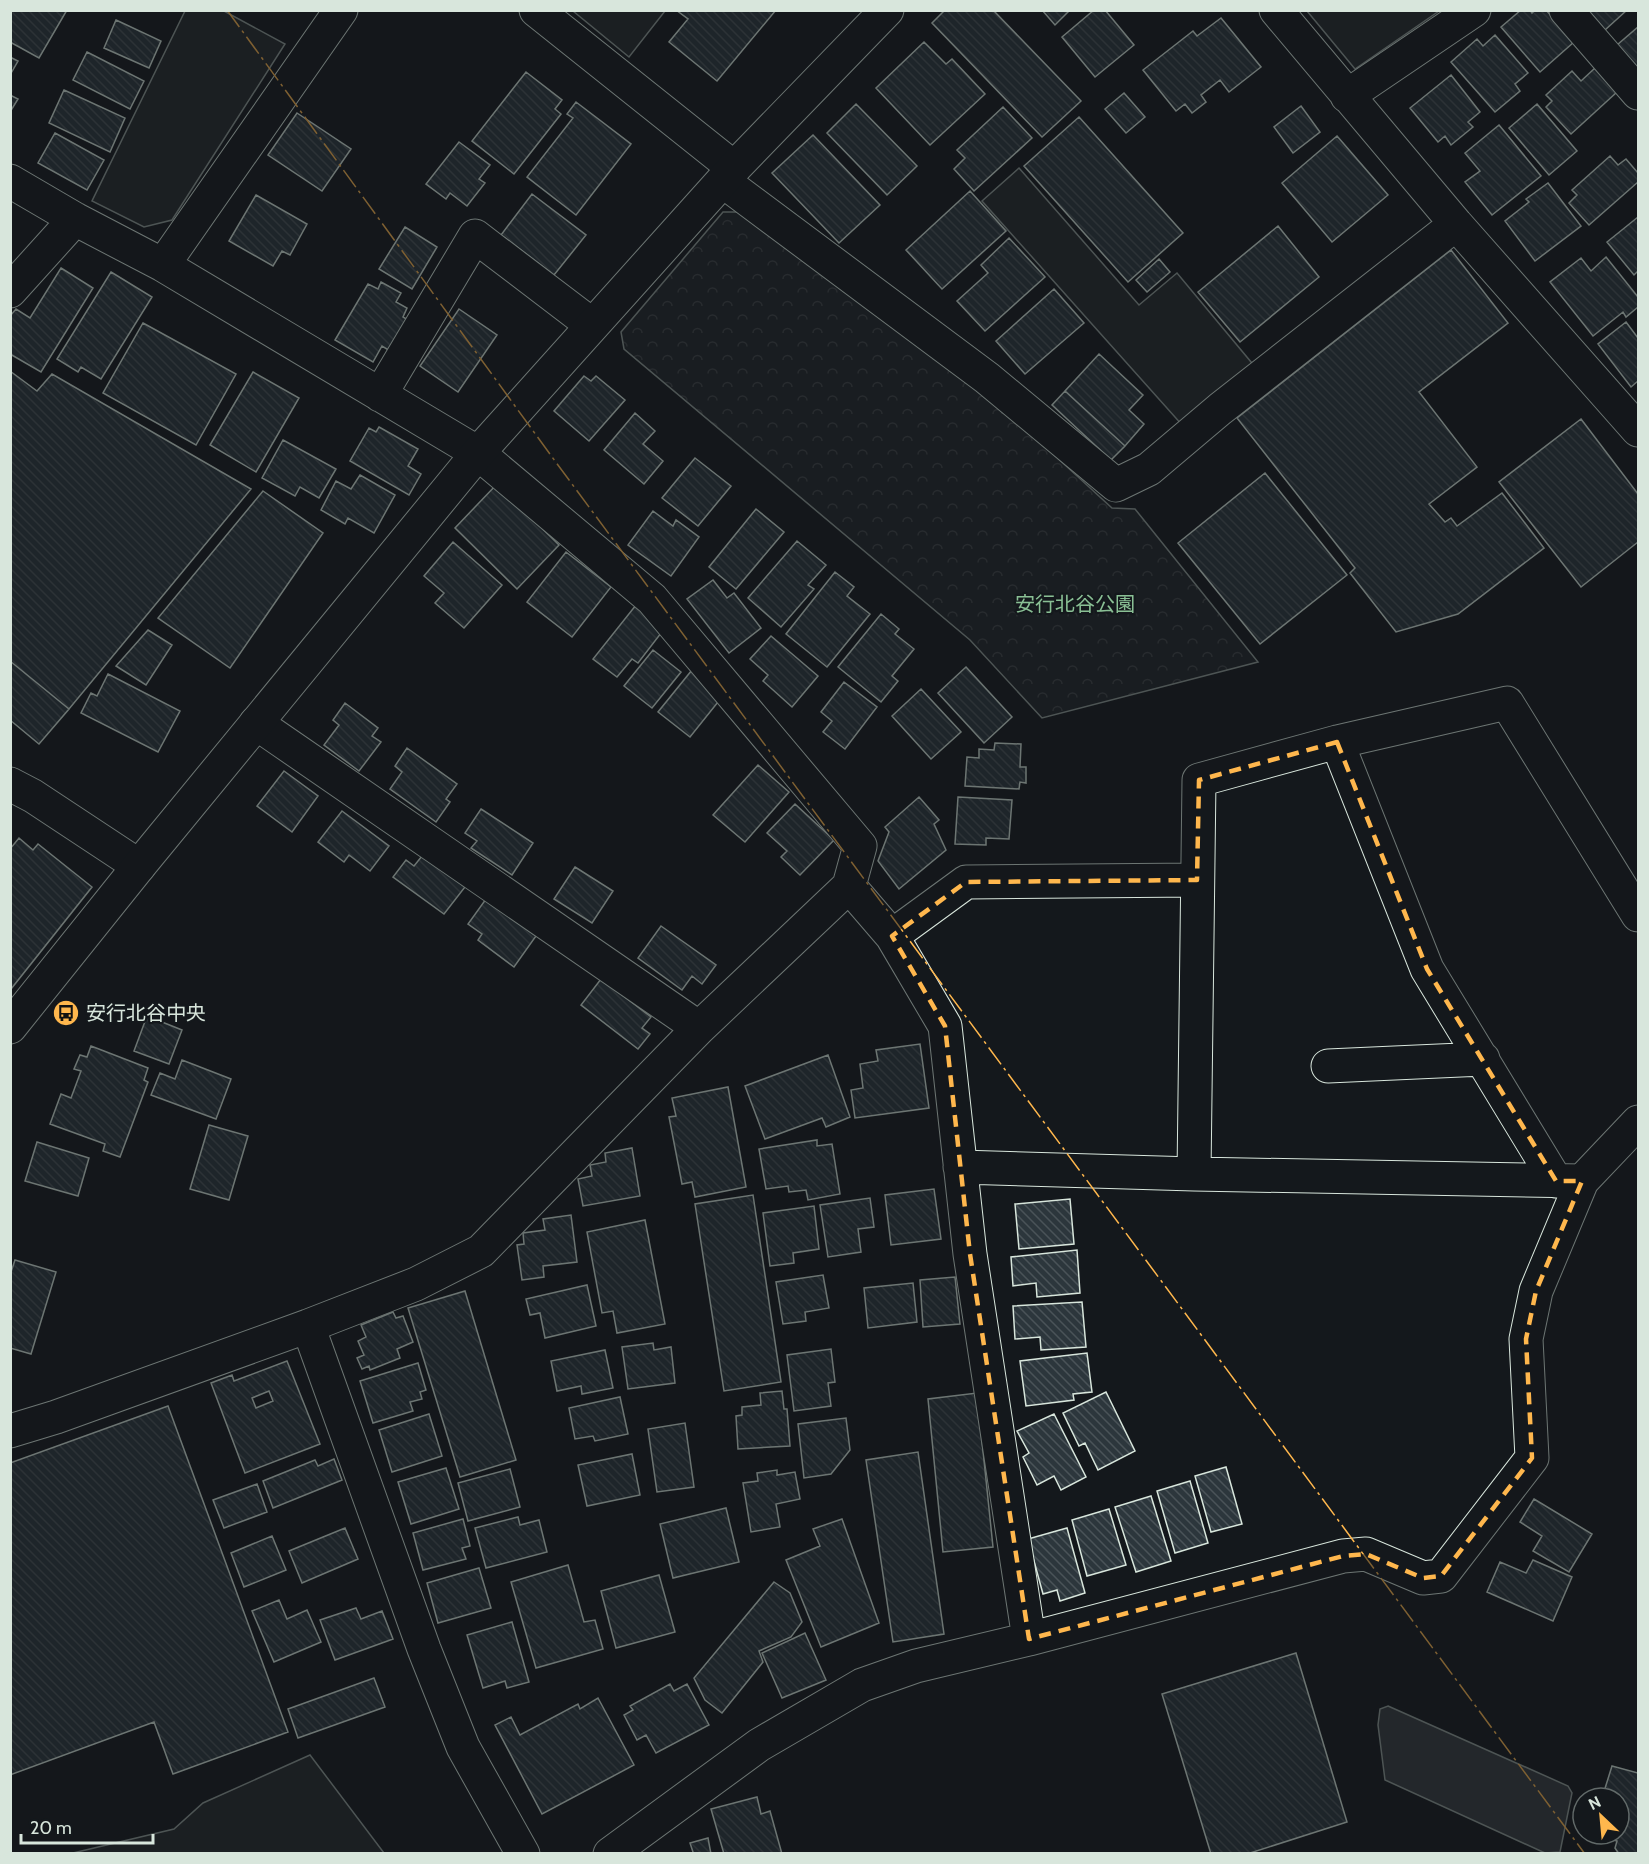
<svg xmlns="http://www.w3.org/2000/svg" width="1649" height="1864" viewBox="0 0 1649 1864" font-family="Cabin,'Noto Sans JP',sans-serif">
	<defs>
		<pattern id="park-crowns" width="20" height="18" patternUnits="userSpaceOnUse" patternTransform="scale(1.5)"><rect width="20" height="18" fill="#202428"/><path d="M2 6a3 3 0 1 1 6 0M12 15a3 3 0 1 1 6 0" fill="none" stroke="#404447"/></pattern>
		<pattern id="building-back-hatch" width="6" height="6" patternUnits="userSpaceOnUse" patternTransform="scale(1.5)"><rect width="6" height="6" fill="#2c363c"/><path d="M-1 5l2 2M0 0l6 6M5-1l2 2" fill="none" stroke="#4a5358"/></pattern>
	</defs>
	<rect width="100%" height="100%" fill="#14181c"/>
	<path fill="url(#park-crowns)" stroke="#939e99" stroke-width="1.5" d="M 723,212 L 747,212 L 1017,421 L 1112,508 L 1135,509 L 1258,662 L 1042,718 L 970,640 L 624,349 L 621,332 Z"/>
	<path fill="#24282b" stroke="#939e99" stroke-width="1.5" d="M 185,11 L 224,11 L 285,44 L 172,220 L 144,227 L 92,201 Z
		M 573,11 L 665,10 L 665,11 L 629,57 Z
		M 1307,11 L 1439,11 L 1355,69 Z
		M 1019,168 L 1139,305 L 1177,273 L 1256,368 L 1183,426 L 982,201 Z
		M 310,1755 L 384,1853 L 73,1853 L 174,1829 L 203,1803 Z"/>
	<path fill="#363b3e" stroke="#939e99" stroke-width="1.5" d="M 1388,1706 L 1568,1786 L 1572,1793 L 1560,1852 L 1545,1853 L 1385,1780 L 1378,1725 L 1380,1709 Z"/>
	<path fill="url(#building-back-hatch)" stroke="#d8e6dc" stroke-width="1.5" fill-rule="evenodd" d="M 10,10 L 67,10 L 39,58 L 10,42 Z
		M 676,10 L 776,10 L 717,81 L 669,42 L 688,19 Z
		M 945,10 L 993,10 L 1081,101 L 1042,137 L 932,23 Z
		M 1042,10 L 1070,10 L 1055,25 Z
		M 1094,10 L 1105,10 L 1134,45 L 1095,77 L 1062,37 Z
		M 1521,10 L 1530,10 L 1532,13 L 1535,10 L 1546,10 L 1574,42 L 1540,72 L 1501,27 Z
		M 1588,10 L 1627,10 L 1605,30 Z
		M 1221,18 L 1261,67 L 1229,92 L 1220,80 L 1201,95 L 1206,102 L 1192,113 L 1185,104 L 1176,111 L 1143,70 L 1193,31 L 1197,36 Z
		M 116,20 L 161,41 L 149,68 L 104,48 Z
		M 1638,27 L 1638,69 L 1617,45 Z
		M 1495,35 L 1528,73 L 1515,84 L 1520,91 L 1495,112 L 1451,62 L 1477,39 L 1483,46 Z
		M 924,42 L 946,64 L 952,59 L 985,94 L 930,145 L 876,88 Z
		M 87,52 L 144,81 L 130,109 L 73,80 Z
		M 10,57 L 18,61 L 10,75 Z
		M 1595,68 L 1617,92 L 1571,134 L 1546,107 L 1552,101 L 1546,95 L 1572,71 L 1581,81 Z
		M 526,72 L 562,100 L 555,109 L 561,114 L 514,174 L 472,141 Z
		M 1451,75 L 1480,112 L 1468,122 L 1473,127 L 1451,145 L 1445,136 L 1438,142 L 1410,108 Z
		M 64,90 L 125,118 L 110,152 L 49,123 Z
		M 1124,93 L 1145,117 L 1126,133 L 1105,109 Z
		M 10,95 L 18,99 L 10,112 Z
		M 576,102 L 631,144 L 576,215 L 527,177 L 573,118 L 567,114 Z
		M 856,104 L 917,166 L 887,195 L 827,133 Z
		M 1537,104 L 1577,151 L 1549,175 L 1509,128 Z
		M 1301,106 L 1320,132 L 1293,153 L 1274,127 Z
		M 1003,107 L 1032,138 L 974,191 L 954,169 L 965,158 L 957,150 Z
		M 297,113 L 351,149 L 322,191 L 268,155 Z
		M 1079,117 L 1183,233 L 1128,282 L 1024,166 Z
		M 1499,125 L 1541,176 L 1492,215 L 1465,182 L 1480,171 L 1465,153 Z
		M 55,133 L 104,160 L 87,190 L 38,163 Z
		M 813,135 L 880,205 L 839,243 L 772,173 Z
		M 1337,136 L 1388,195 L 1332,242 L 1282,183 Z
		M 459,142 L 490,165 L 479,179 L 485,183 L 467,206 L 450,193 L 446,199 L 426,184 Z
		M 1610,156 L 1618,165 L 1626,159 L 1638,173 L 1638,182 L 1589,225 L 1569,203 L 1577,195 L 1572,190 Z
		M 1548,183 L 1581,226 L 1535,261 L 1505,221 L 1529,202 L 1526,199 Z
		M 970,191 L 1006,231 L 942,289 L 906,250 Z
		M 532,194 L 586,235 L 554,275 L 501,235 Z
		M 256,195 L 307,224 L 290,255 L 282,251 L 273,266 L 229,241 Z
		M 1638,217 L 1638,271 L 1634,275 L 1607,242 Z
		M 1278,226 L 1319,277 L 1240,342 L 1198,292 Z
		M 405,227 L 437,247 L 412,289 L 379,269 Z
		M 1009,238 L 1045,277 L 985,331 L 957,301 L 988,273 L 981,265 Z
		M 1451,250 L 1508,323 L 1419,392 L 1477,467 L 1429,504 L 1445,522 L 1451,518 L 1457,526 L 1502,493 L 1544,548 L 1458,614 L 1396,632 L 1350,573 L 1355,568 L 1237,418 Z
		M 1606,257 L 1638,297 L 1638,307 L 1626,317 L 1623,312 L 1593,336 L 1550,282 L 1581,258 L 1591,271 Z
		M 1159,259 L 1170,272 L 1147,292 L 1136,280 Z
		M 61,268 L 93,288 L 41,372 L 10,354 L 10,316 L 16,309 L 30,318 Z
		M 111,272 L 152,297 L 101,379 L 81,367 L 78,372 L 57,359 Z
		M 381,282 L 401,293 L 396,302 L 407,308 L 403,317 L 408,320 L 390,351 L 382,346 L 373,362 L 335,340 L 368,284 L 378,289 Z
		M 1054,289 L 1084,323 L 1025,374 L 996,341 Z
		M 459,309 L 497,335 L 458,392 L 420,366 Z
		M 1626,322 L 1638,338 L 1638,381 L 1631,387 L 1598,344 Z
		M 143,323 L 236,374 L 196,445 L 103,393 Z
		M 1099,354 L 1143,395 L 1129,410 L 1144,424 L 1125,446 L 1065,391 Z
		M 10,371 L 37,391 L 52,374 L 251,489 L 69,709 L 10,661 Z
		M 253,372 L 299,398 L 256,472 L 210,445 Z
		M 584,376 L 591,381 L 596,376 L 625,400 L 589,441 L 554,411 Z
		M 1065,391 L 1125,446 L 1111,460 L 1052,405 Z
		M 635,413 L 655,431 L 643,444 L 663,461 L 644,484 L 604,450 Z
		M 1581,419 L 1638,494 L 1638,542 L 1581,587 L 1499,482 Z
		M 379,427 L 418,449 L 408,466 L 421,474 L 409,495 L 350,461 L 369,428 L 376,432 Z
		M 283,440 L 336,469 L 319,498 L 300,487 L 295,496 L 262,478 Z
		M 695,458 L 731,486 L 698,526 L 662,498 Z
		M 1265,473 L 1347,575 L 1260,644 L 1178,543 Z
		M 360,475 L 395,495 L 374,533 L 348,518 L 345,524 L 321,510 L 336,481 L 351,489 Z
		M 497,484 L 559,545 L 517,589 L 455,528 Z
		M 263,491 L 323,533 L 230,668 L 158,618 Z
		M 756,509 L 784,532 L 736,589 L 709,567 Z
		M 653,511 L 673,526 L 676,520 L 699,537 L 671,576 L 628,545 Z
		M 797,541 L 826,565 L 808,585 L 814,589 L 781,627 L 748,598 Z
		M 453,542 L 502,585 L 464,628 L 435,603 L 444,593 L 424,576 Z
		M 566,552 L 611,587 L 572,637 L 527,602 Z
		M 835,572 L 854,587 L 847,596 L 870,614 L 827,667 L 786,634 Z
		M 713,580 L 727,598 L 734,593 L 761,628 L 729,653 L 687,599 Z
		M 636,605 L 665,628 L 638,663 L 632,659 L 617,677 L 593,659 Z
		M 881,614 L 899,629 L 895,634 L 914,649 L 892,676 L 898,681 L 881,702 L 838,667 Z
		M 148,630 L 172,645 L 146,685 L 116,666 Z
		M 771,636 L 818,676 L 792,707 L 763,681 L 768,675 L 750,659 Z
		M 653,650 L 681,672 L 652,708 L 624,686 Z
		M 10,661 L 69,709 L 39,744 L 10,720 Z
		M 966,667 L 1012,717 L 984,743 L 938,693 Z
		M 692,670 L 718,702 L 690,737 L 658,712 Z
		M 108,674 L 180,711 L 158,752 L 81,713 L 91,693 L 97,696 Z
		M 844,682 L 877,707 L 845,749 L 823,732 L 832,721 L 821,712 Z
		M 921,689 L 961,732 L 931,759 L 892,716 Z
		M 345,703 L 378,728 L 372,736 L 381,742 L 359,771 L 324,745 L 339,725 L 333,720 Z
		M 995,743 L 1021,744 L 1020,767 L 1026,767 L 1026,783 L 1020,782 L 1019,789 L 965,786 L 967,757 L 979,758 L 979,749 L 994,750 Z
		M 407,748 L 457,784 L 446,799 L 450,802 L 436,822 L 390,789 L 402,772 L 395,766 Z
		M 758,765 L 789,792 L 745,842 L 713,815 Z
		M 284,771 L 318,796 L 292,832 L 257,806 Z
		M 919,797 L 939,820 L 934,824 L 946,850 L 899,889 L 878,861 L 889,832 L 885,827 Z
		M 958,797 L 1012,800 L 1009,839 L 986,838 L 986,845 L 955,844 Z
		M 795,804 L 834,840 L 800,875 L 781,857 L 787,851 L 767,833 Z
		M 481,809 L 533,843 L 512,875 L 471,848 L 477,841 L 465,833 Z
		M 342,811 L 389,846 L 370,871 L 349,855 L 344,862 L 318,842 Z
		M 19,838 L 33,850 L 38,844 L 92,887 L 11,989 L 10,849 Z
		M 422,856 L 465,887 L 444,914 L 393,877 L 406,860 L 414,866 Z
		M 575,867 L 613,891 L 592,923 L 554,899 Z
		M 486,899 L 536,936 L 514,967 L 478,940 L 482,934 L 468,924 Z
		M 661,926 L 716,965 L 702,984 L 692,976 L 682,990 L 638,958 Z
		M 601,979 L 651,1017 L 642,1028 L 650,1034 L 638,1049 L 581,1005 Z
		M 147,1016 L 182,1030 L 169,1064 L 134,1051 Z
		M 920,1044 L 929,1108 L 855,1118 L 851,1090 L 863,1088 L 860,1064 L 878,1061 L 876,1050 Z
		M 91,1046 L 148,1068 L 144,1080 L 148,1082 L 120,1157 L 103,1151 L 105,1144 L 50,1124 L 61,1094 L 71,1098 L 81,1071 L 74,1069 L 80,1055 L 87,1057 Z
		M 828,1055 L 850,1117 L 826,1127 L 822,1118 L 765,1139 L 745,1086 Z
		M 182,1060 L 231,1079 L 216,1119 L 151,1095 L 160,1073 L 175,1079 Z
		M 728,1087 L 746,1187 L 695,1197 L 692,1182 L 682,1184 L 669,1117 L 676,1116 L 672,1098 Z
		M 209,1125 L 248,1136 L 229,1200 L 190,1189 Z
		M 817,1140 L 817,1146 L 832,1144 L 840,1194 L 808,1200 L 806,1190 L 789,1192 L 788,1186 L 766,1189 L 759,1149 Z
		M 37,1142 L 89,1158 L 78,1196 L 25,1181 Z
		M 632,1148 L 640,1196 L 583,1206 L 578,1179 L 592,1176 L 590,1165 L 606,1162 L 605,1153 Z
		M 934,1189 L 941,1239 L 891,1245 L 885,1195 Z
		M 753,1195 L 781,1382 L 724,1391 L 695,1204 Z
		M 870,1198 L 874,1227 L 858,1229 L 861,1252 L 828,1257 L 820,1205 Z
		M 1070,1199 L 1074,1244 L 1019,1249 L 1015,1204 Z
		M 814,1206 L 819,1249 L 793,1253 L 794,1263 L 770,1266 L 763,1213 Z
		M 571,1215 L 577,1262 L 543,1266 L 544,1277 L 522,1280 L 517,1245 L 524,1244 L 523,1233 L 545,1230 L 543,1219 Z
		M 645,1220 L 665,1324 L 617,1333 L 613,1311 L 602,1313 L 587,1232 Z
		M 1077,1250 L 1080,1293 L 1037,1297 L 1036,1283 L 1013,1286 L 1011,1257 Z
		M 15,1260 L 56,1272 L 31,1354 L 10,1348 L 10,1275 Z
		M 823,1275 L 829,1308 L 805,1312 L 806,1321 L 783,1324 L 776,1282 Z
		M 955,1277 L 960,1324 L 923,1327 L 920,1280 Z
		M 913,1283 L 917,1322 L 868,1328 L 864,1288 Z
		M 587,1285 L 596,1326 L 545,1338 L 540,1313 L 530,1315 L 526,1299 Z
		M 465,1291 L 516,1460 L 460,1477 L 408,1308 Z
		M 1082,1302 L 1086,1347 L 1041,1350 L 1040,1337 L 1015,1339 L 1013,1306 Z
		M 393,1312 L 396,1318 L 403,1316 L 413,1342 L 397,1349 L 400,1358 L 370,1370 L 369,1366 L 362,1369 L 357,1358 L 364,1355 L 358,1341 L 366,1337 L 361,1325 Z
		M 653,1343 L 654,1350 L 671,1347 L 675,1383 L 628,1389 L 622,1347 Z
		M 831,1349 L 835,1382 L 828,1383 L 831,1406 L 794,1411 L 787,1355 Z
		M 605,1350 L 613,1388 L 582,1394 L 581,1386 L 557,1391 L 551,1361 Z
		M 1087,1353 L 1092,1392 L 1073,1394 L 1074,1400 L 1026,1406 L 1020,1361 Z
		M 287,1361 L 320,1444 L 245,1473 L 211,1383 L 232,1375 L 234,1381 ZM 269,1391 L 273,1401 L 256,1408 L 252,1398 Z
		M 418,1363 L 426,1390 L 420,1392 L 422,1399 L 410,1402 L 413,1411 L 373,1423 L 360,1381 Z
		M 782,1391 L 784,1409 L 787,1409 L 790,1446 L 738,1449 L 736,1416 L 742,1415 L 742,1407 L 761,1405 L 760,1393 Z
		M 1106,1392 L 1135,1451 L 1098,1470 L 1085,1443 L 1079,1446 L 1063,1413 Z
		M 977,1393 L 993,1547 L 943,1552 L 928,1399 Z
		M 620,1397 L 628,1434 L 595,1441 L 593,1436 L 575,1439 L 569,1408 Z
		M 168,1406 L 288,1732 L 173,1774 L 154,1722 L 10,1775 L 10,1463 Z
		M 429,1414 L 442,1456 L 392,1472 L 379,1430 Z
		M 1054,1414 L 1086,1477 L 1061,1490 L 1054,1476 L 1037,1485 L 1023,1457 L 1029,1453 L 1017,1431 Z
		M 846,1418 L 850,1450 L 831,1474 L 804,1478 L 798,1424 Z
		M 685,1423 L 694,1487 L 657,1492 L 648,1429 Z
		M 918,1452 L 944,1634 L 893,1642 L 866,1460 Z
		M 632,1454 L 640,1495 L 587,1506 L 578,1465 Z
		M 334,1459 L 342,1480 L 273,1508 L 263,1481 L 315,1460 L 318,1466 Z
		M 1226,1467 L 1242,1524 L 1211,1532 L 1195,1476 Z
		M 446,1468 L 459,1509 L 411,1524 L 398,1482 Z
		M 510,1469 L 520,1507 L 468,1521 L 458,1483 Z
		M 777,1470 L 777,1475 L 795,1472 L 800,1499 L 776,1504 L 780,1527 L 751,1532 L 743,1483 L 758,1481 L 757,1473 Z
		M 1190,1481 L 1208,1543 L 1175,1553 L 1157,1491 Z
		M 257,1484 L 267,1512 L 224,1528 L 213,1500 Z
		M 1151,1496 L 1171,1561 L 1136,1572 L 1115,1507 Z
		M 1534,1499 L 1592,1534 L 1569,1572 L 1533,1551 L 1542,1536 L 1520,1522 Z
		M 726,1508 L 739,1562 L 673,1578 L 660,1524 Z
		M 1109,1509 L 1126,1565 L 1087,1576 L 1072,1520 Z
		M 518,1517 L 520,1525 L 539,1520 L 547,1552 L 486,1568 L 475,1528 Z
		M 463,1519 L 470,1546 L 462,1548 L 466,1559 L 423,1570 L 413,1533 Z
		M 842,1519 L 879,1623 L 821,1647 L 786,1560 L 820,1546 L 813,1529 Z
		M 345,1528 L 358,1559 L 302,1583 L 289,1551 Z
		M 1067,1528 L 1085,1593 L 1060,1601 L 1057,1590 L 1043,1594 L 1028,1539 Z
		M 272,1536 L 286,1570 L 244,1587 L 231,1553 Z
		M 1533,1560 L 1572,1577 L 1553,1621 L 1487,1592 L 1500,1562 L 1526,1573 Z
		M 568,1565 L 584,1622 L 595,1620 L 603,1649 L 536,1668 L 511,1582 Z
		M 479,1568 L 491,1608 L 438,1623 L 427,1583 Z
		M 659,1575 L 675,1632 L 616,1648 L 601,1591 Z
		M 774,1582 L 790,1593 L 802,1622 L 791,1637 L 759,1651 L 763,1662 L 722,1713 L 705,1700 L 694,1678 Z
		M 279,1600 L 287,1619 L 307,1610 L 321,1642 L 274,1662 L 252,1611 Z
		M 356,1608 L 361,1619 L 382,1611 L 393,1639 L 335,1660 L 320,1620 Z
		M 512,1622 L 529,1682 L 507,1688 L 505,1681 L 483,1688 L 467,1635 Z
		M 805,1633 L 826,1680 L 782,1698 L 762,1653 Z
		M 1296,1653 L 1347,1822 L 1247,1854 L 1211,1854 L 1162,1694 Z
		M 374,1678 L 385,1707 L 298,1738 L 288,1709 Z
		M 670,1684 L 674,1691 L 687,1684 L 709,1725 L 656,1753 L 646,1735 L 637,1740 L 624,1715 L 633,1710 L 630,1706 Z
		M 598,1698 L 634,1765 L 542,1814 L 495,1725 L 511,1717 L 520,1735 L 578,1704 L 580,1709 Z
		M 1612,1766 L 1638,1773 L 1638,1854 L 1619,1854 L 1615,1848 L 1617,1841 L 1593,1834 L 1619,1834 L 1619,1798 L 1602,1798 Z
		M 757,1797 L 761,1814 L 770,1811 L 782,1854 L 724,1854 L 711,1809 Z
		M 708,1838 L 711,1854 L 688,1854 L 693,1852 L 690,1843 Z"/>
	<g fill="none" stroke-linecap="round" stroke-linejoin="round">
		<g stroke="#d8e6dc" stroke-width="35">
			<path id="minor" d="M 536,10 L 734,168
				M 1276,10 L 1456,224 L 1638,430
				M 1566,10 L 1638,93
				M 1347,96 L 1474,10
				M 10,181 L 75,219 L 163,265 L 478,453 L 652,599 L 860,846 L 849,886
				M 723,181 L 987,378 L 1116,485 L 1149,469 L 1220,409 L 1456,224
				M 163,265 L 341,10
				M 10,291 L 75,219
				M 380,395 L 475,236 L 592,325
				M 256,723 L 699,1028
				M 1337,742 L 1427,969 L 1556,1181
				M 10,784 L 33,796 L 139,866
				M 892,936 L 966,882 L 1197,880
				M 1328,1066 L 1483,1059
				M 960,1167 L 1194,1174 L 1582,1181 L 1638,1122
				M 1194,1174 L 1199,780 L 1337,742 L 1507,703 L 1638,915
				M 308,1326 L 424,1649 L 463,1747 L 523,1854
				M 10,1431 L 56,1417 L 308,1326 L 416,1284 L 481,1251 L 699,1028 L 849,886 L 892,936 L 945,1026 L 970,1254 L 1029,1639
				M 610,1854 L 759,1745 L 862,1685 L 916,1666 L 1029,1639 L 1343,1556 L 1366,1554 L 1423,1578 L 1441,1576 L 1532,1458 L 1526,1339 L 1536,1291 L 1582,1181"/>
		</g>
		<g stroke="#d8e6dc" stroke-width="35">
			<path id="tertiary" d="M 10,1027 L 139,866 L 478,453 L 734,168 L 887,10"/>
		</g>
		<use href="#minor" stroke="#14181c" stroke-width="33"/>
		<use href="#tertiary" stroke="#14181c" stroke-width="33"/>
		<path stroke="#ffb74d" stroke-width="1.5" stroke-dasharray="21 4.5 3 4.5" stroke-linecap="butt" d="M 227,10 L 555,461 L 1585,1854"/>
	</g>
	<path d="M0 0H1649V1864H0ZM 1337,742 L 1427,969 L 1556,1181 L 1582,1181 L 1536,1291 L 1526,1339 L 1532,1458 L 1441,1576 L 1423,1578 L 1366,1554 L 1343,1556 L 1029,1639 L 970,1254 L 945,1026 L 892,936 L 966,882 L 1197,880 L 1199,780 Z" fill="#14181c" fill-opacity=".55" fill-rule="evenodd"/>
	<path fill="none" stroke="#ffb74d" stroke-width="4.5" stroke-dasharray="12 8" stroke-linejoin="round" d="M 1337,742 L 1427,969 L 1556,1181 L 1582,1181 L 1536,1291 L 1526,1339 L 1532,1458 L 1441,1576 L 1423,1578 L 1366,1554 L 1343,1556 L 1029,1639 L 970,1254 L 945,1026 L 892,936 L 966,882 L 1197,880 L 1199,780 Z"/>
	<defs>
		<g id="bus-disc" transform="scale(1.35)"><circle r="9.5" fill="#ffb74d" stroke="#14181c"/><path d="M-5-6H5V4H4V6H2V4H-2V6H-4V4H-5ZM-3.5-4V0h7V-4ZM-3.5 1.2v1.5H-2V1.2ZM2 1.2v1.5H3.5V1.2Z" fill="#111"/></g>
	</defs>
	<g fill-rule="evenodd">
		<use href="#bus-disc" x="66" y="1013"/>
	</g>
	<g text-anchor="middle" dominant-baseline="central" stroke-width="4.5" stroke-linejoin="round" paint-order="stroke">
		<g font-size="20" fill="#8ac095" stroke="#14181c">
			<text x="1075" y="604">安行北谷公園</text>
		</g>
		<g font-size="20" fill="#d8e6dc" stroke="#14181c" text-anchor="start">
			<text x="86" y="1013">安行北谷中央</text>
		</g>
	</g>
	<rect width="1649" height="1864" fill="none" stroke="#d8e6dc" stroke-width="24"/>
	<g transform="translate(1601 1816) rotate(334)"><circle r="28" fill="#14181c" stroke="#626a69" stroke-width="1.5"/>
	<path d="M0-4.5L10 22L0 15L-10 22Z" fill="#ffb74d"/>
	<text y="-9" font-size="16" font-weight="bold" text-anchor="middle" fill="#d8e6dc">N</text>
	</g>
	<path d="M21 1834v9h132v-9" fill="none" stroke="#d8e6dc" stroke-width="3"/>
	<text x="30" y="1834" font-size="18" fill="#d8e6dc" stroke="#14181c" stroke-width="4.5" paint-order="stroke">20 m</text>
</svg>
